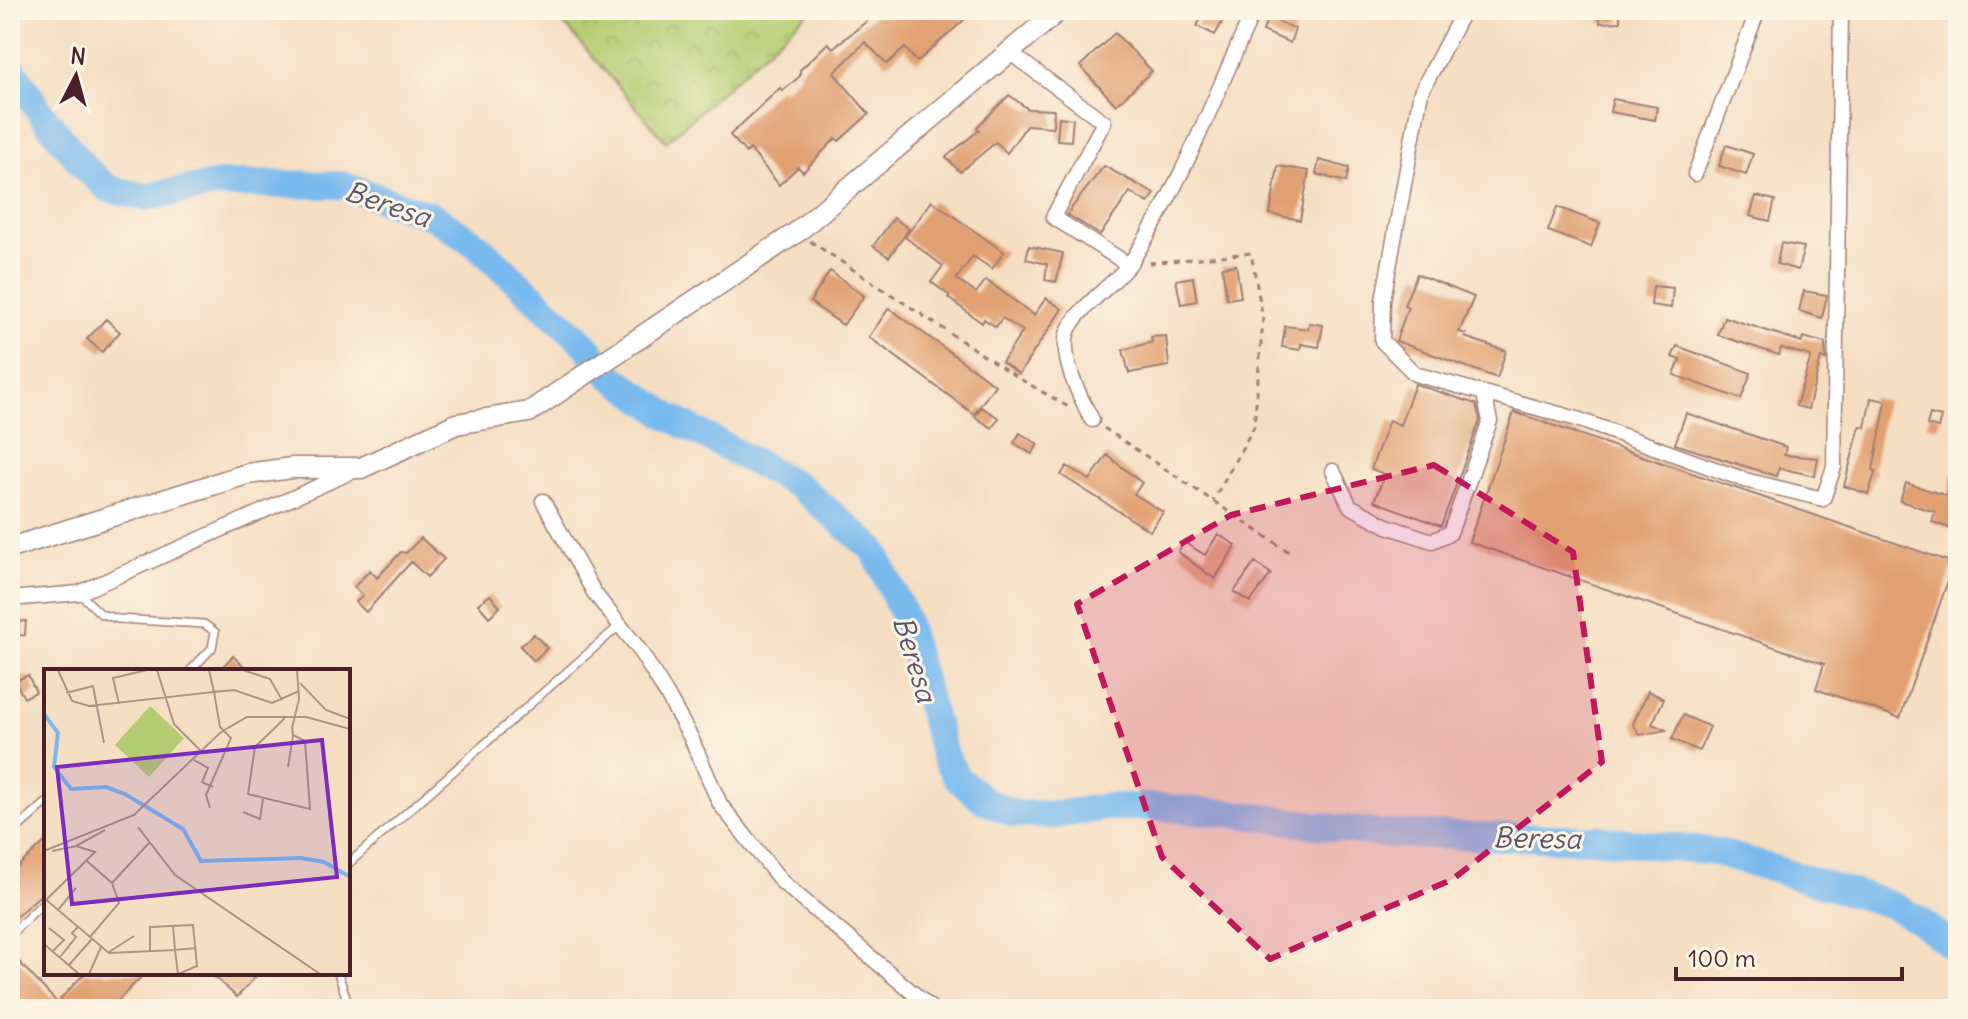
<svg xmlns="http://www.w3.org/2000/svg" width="1968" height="1019" viewBox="0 0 1968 1019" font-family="Delius,sans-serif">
	<defs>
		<pattern id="park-crowns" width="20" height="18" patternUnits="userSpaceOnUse" patternTransform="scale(2)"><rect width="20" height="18" fill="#b5cd72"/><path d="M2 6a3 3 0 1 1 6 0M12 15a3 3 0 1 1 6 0" fill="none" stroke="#9db063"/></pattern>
	</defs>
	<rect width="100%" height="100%" fill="#fcf5e5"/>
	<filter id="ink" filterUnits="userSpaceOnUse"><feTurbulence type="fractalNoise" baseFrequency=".0125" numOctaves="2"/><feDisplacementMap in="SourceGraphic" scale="16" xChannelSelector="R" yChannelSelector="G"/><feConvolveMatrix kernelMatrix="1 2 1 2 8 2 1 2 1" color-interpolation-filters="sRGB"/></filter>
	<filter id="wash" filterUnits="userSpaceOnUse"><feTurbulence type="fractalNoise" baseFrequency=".006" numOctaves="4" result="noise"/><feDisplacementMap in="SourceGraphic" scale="32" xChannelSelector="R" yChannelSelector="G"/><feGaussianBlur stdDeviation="1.8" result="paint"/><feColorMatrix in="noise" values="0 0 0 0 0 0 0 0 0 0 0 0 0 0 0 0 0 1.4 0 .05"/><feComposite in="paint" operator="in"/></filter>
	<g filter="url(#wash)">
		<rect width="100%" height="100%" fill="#f5dec2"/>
		<path fill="url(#park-crowns)" stroke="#80764e" stroke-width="2" d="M 552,10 L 811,10 L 666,142 Z"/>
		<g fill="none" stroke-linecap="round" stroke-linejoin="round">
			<path stroke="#79baee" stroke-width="28" d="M 10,66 L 41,113 L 85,168 L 109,189 L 146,197 L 221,184 L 341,185 L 433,216 L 477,245 L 585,344 L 610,375 L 668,416 L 799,486 L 874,550 L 903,614 L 944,755 L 957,778 L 985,801 L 1015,814 L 1056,815 L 1106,807 L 1158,807 L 1237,814 L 1381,834 L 1597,839 L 1717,852 L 1889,904 L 1916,918 L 1958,950"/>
		</g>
		<g id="blocks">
			<path fill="#e1a071" d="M 881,10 L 975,10 L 917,62 L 905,48 L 887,64 L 865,42 L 834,73 L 869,114 L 839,141 L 836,138 L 803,172 L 798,167 L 779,185 L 750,149 L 746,153 L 730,135 L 780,88 L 783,91 L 800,76 L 800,70 L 828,43 L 833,48 Z
				M 1206,10 L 1229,10 L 1215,35 L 1197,26 Z
				M 1600,10 L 1620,10 L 1620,22 L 1600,23 Z
				M 1268,17 L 1295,29 L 1290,43 L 1263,31 Z
				M 1115,33 L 1152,71 L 1116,105 L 1080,66 Z
				M 1009,95 L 1028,109 L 1054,110 L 1053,127 L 1027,125 L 1007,153 L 996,142 L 960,172 L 946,157 L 979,130 L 977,127 Z
				M 1613,99 L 1657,107 L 1655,120 L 1610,112 Z
				M 1059,117 L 1073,119 L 1071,141 L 1057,140 Z
				M 1726,145 L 1753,154 L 1746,175 L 1719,166 Z
				M 1319,160 L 1349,168 L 1346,182 L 1316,174 Z
				M 1104,166 L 1155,194 L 1148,203 L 1130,192 L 1100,235 L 1067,214 Z
				M 1278,166 L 1309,171 L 1300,220 L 1270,214 Z
				M 1756,196 L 1775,200 L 1770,221 L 1750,216 Z
				M 932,201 L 1004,252 L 992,269 L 973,256 L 956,279 L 976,293 L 986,280 L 1034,315 L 1046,298 L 1062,309 L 1019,374 L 1002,362 L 1023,331 L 1002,318 L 996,327 L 984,319 L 982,323 L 948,298 L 950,296 L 931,282 L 943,266 L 905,237 Z
				M 1557,207 L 1600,223 L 1591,247 L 1548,231 Z
				M 894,218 L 909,229 L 889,257 L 873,246 Z
				M 1781,243 L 1804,247 L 1798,270 L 1777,264 Z
				M 1029,246 L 1063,253 L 1056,282 L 1045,280 L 1047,264 L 1026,259 Z
				M 1236,265 L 1241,297 L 1227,299 L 1222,267 Z
				M 830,271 L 864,296 L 843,325 L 810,302 Z
				M 1417,274 L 1474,297 L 1459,332 L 1466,334 L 1465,337 L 1506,351 L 1497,378 L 1396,341 L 1408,307 L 1404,305 Z
				M 1193,277 L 1197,301 L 1181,304 L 1176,280 Z
				M 1653,286 L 1673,288 L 1671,308 L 1651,305 Z
				M 1804,291 L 1827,295 L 1822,318 L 1799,311 Z
				M 889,308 L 995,385 L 974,414 L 869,337 Z
				M 1724,317 L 1802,342 L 1803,337 L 1825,343 L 1826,360 L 1821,358 L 1808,409 L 1796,406 L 1811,356 L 1781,348 L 1779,355 L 1718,335 Z
				M 106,319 L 120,332 L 102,352 L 87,339 Z
				M 1309,323 L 1323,325 L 1319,347 L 1301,344 L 1300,350 L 1282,347 L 1285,326 L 1308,329 Z
				M 1166,336 L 1169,366 L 1129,373 L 1123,350 L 1152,342 L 1151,337 Z
				M 1677,346 L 1751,373 L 1741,399 L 1674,375 L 1680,360 L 1672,357 Z
				M 1415,384 L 1476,404 L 1480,420 L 1441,526 L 1374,501 L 1385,474 L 1371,469 L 1389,420 L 1400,425 Z
				M 1871,398 L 1886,401 L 1873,470 L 1876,471 L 1868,494 L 1844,486 L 1860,426 L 1865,427 Z
				M 981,407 L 999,418 L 992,428 L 975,417 Z
				M 1514,412 L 1954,563 L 1900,718 L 1816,689 L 1824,664 L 1469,542 Z
				M 1686,413 L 1786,447 L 1784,455 L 1818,458 L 1815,476 L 1779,468 L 1776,476 L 1675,444 Z
				M 1930,414 L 1941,417 L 1938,428 L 1927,425 Z
				M 1020,433 L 1038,444 L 1032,454 L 1014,443 Z
				M 1107,455 L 1142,483 L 1134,494 L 1163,512 L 1150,531 L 1061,475 L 1067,466 L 1090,480 Z
				M 1953,474 L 1958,475 L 1958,531 L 1932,522 L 1935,512 L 1900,501 L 1906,483 L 1948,496 Z
				M 1218,534 L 1236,545 L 1215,579 L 1178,552 L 1184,542 L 1205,555 Z
				M 421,538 L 444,559 L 427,577 L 411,562 L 366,612 L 356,602 L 363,596 L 354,587 L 370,570 L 377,578 L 401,552 L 406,553 Z
				M 1255,562 L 1271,574 L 1250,602 L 1234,592 Z
				M 490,595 L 500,607 L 489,617 L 478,604 Z
				M 26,621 L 25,635 L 10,636 L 10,623 Z
				M 534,634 L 547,648 L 534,661 L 520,646 Z
				M 233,656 L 249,671 L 218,671 Z
				M 28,675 L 36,692 L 24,698 L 15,681 Z
				M 1648,691 L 1664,699 L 1652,724 L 1666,730 L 1640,735 L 1633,724 Z
				M 1683,715 L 1710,727 L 1699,751 L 1672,739 Z
				M 46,841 L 46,890 L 10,922 L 10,874 Z
				M 10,952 L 63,1009 L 21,1009 L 10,998 Z
				M 85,973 L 145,973 L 110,1009 L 70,1009 L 60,999 Z
				M 210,973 L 259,973 L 237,997 Z"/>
		</g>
	</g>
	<g filter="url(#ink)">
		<use href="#blocks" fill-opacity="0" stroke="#a07e76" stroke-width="2"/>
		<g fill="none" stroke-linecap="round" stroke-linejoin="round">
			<g stroke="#a07e76" stroke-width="10">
				<path id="lane" d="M 79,593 L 101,614 L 118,619 L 204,624 L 215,632 L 212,648 L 190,671
					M 10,835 L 46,803
					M 348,864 L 619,626
					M 10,935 L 46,900
					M 338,973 L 350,1009"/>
			</g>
			<g stroke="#a07e76" stroke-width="17">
				<path id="street" d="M 1464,10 L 1421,92 L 1383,300 L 1382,341 L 1415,374 L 1577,419 L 1745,480 L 1823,499 L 1834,467 L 1841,10
					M 1009,52 L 1104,122 L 1053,217 L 1129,265
					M 1695,174 L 1758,10
					M 1092,420 C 1080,396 1064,368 1066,340 C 1067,314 1115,285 1131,262 C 1183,183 1215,95 1254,10
					M 1333,471 L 1350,506 L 1387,526 L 1432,541 L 1450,533 L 1490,421 L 1484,394
					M 543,501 L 595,594 L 638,648 L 666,693 L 691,738 L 720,804 L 782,882 L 932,1009
					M 10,599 L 79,593 L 353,471"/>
			</g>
			<g stroke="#a07e76" stroke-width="23">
				<path id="secondary" d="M 10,548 L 247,474 L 292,468 L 361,468 L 456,424 L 529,412 L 797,232 L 1059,10"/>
			</g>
			<path stroke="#a07e76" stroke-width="3" stroke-dasharray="6 6" stroke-linecap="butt" d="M 810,241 L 1015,376 L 1070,408
				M 1149,263 L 1251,253 L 1263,319 L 1254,427 L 1213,501
				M 1104,428 L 1292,554"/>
			<use href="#lane" stroke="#fff" stroke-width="7"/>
			<use href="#street" stroke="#fff" stroke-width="14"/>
			<use href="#secondary" stroke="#fff" stroke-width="20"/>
		</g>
	</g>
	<path fill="#c2185b" fill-opacity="0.2" stroke="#c2185b" stroke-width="6" stroke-dasharray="16 10" stroke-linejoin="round" d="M 1434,465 L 1573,552 L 1602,762 L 1453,879 L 1270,959 L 1162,857 L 1077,604 L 1231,515 Z"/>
	<g text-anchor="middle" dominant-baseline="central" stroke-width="6" stroke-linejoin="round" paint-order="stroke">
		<g font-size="28" font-style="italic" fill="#5a556f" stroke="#fcf5e5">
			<text transform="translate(388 204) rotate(19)">Beresa</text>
			<text transform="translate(915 659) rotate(73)">Beresa</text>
			<text transform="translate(1537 838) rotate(1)">Beresa</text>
		</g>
	</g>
	<g transform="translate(44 669)">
		<rect width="306" height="306" fill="#f5dec2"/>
		<path d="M 106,37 L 140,69 L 105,108 L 71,76 Z" fill="#b5cd72"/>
		<path fill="none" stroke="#79baee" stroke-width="4" d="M 0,45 L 14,64 L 10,98 L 27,120 L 62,118 L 81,125 L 139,160 L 157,192 L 257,189 L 280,193 L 306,208"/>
		<path fill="none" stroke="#b19286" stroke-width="2" d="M 14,1 L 28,32 L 45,37 L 170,23 L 165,1M 113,1 L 130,55 L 157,82M 199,1 L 226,10 L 238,31M 256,14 L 282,41 L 306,50M 22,24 L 49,17 L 60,74M 75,35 L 69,9 L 103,1M 241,49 L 211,78 L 204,125 L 266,140 L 261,72 L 249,66 L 248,59 L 255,30 L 253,1M 150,91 L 164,99 L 158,113 L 169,118M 244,98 L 249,67M 166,139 L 162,126 L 187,69 L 176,58 L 170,23 L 190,21 L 228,34 L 255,22M 199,143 L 216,150 L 219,130M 94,158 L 131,206 L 276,305M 0,182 L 90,146 L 177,63 L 203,48 L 262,48 L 306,60M 8,182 L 32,177 L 61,161M 43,192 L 68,214 L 105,174M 0,229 L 65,284 L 131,281 L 134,305M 3,230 L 51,183 L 32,177M 14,241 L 32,219M 129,256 L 131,281 L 152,279M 5,259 L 20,271 L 9,282M 46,268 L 75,234 L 68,214M 0,275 L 35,305M 106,282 L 106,258 L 149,256 L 153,297 L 134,305M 65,283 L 90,267M 16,288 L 32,268 L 28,264 L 34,258M 25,296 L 48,270M 45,305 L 57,278"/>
		<path fill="#7b2cbf" fill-opacity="0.15" stroke="#7b2cbf" stroke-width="4" d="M 278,71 L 293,208 L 28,235 L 13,98 Z"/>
		<rect width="306" height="306" fill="none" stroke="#4a1f2b" stroke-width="4"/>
	</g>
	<rect width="1968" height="1019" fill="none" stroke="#fcf5e5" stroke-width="40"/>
	<g transform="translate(76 76) rotate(6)" stroke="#fcf5e5" stroke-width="6" paint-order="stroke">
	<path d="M0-6L14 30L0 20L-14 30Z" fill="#4a1f2b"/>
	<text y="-12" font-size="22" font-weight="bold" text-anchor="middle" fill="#4a1f2b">N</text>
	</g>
	<path d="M1676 967v12h226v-12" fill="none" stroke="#4a1f2b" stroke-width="4"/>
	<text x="1688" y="967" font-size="24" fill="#4a1f2b" stroke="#fcf5e5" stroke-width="6" paint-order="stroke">100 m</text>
</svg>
